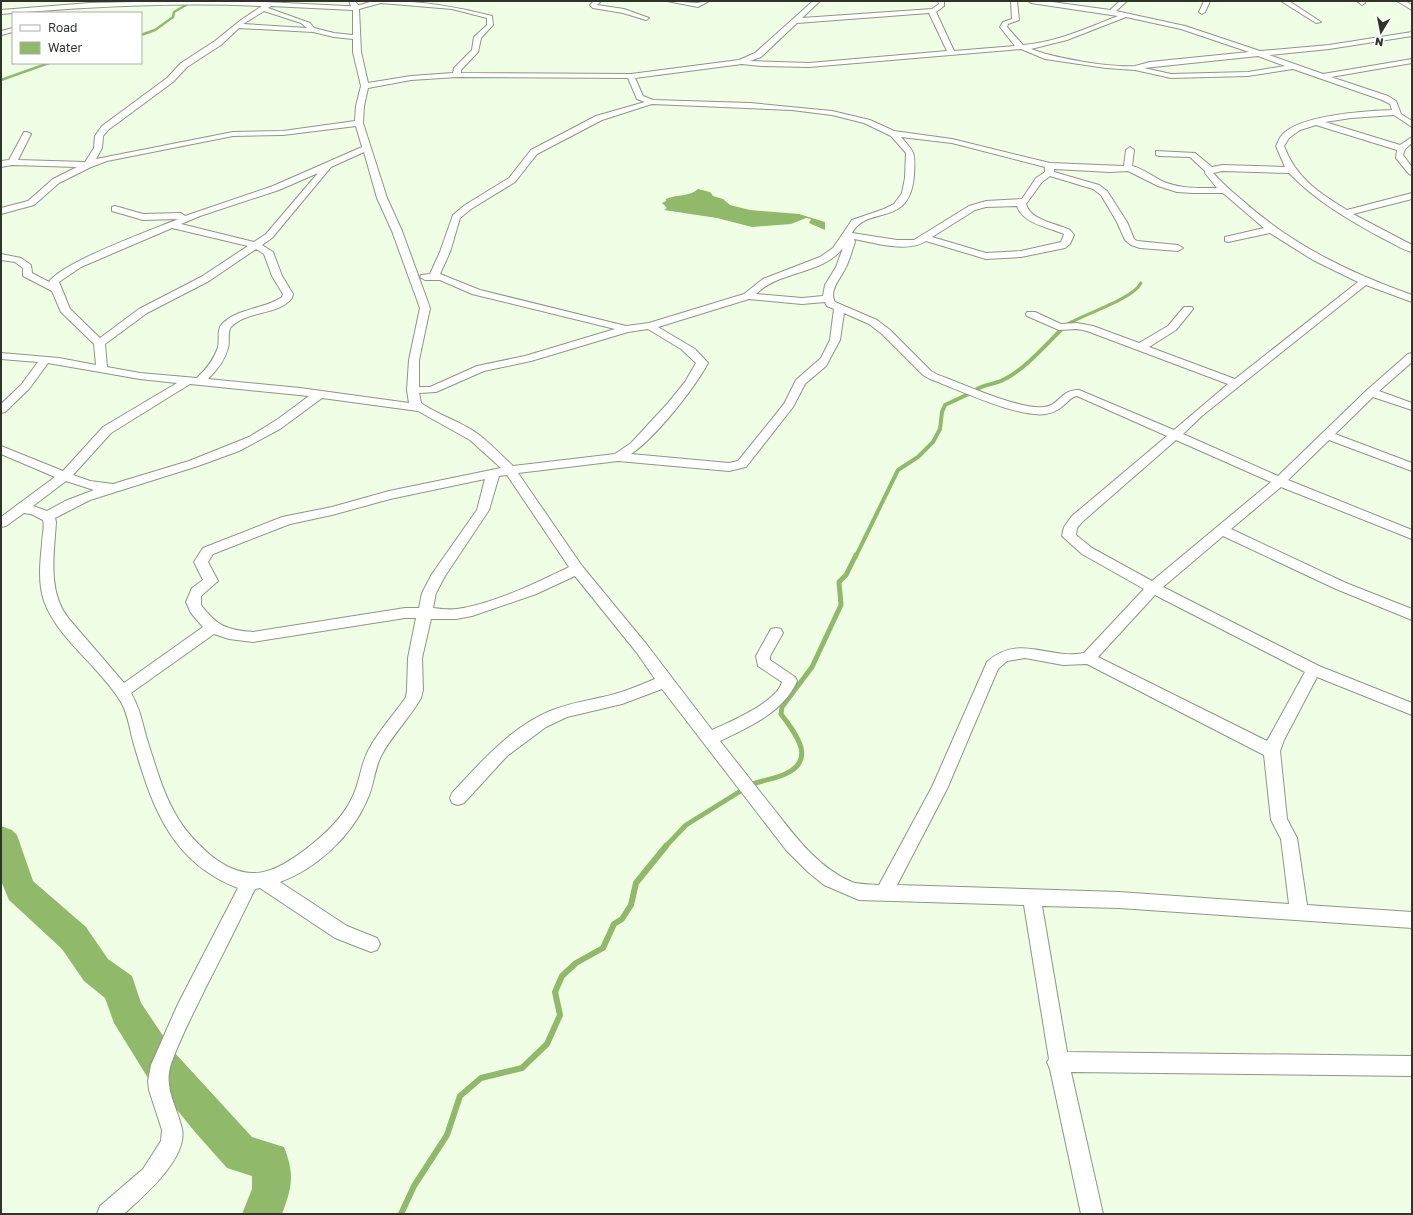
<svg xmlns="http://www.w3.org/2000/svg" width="1413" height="1215" viewBox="0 0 1413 1215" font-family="'Golos Text',sans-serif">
	<rect width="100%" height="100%" fill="#f0fee6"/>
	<path fill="#90b969" d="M 698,189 L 710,192 L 713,196 L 723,199 L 730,205 L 750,210 L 799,214 L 825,222 L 825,230 L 809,223 L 811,219 L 806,218 L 791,224 L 752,227 L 717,218 L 664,210 L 667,208 L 662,203 L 666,201 L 666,199 C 677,194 690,197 698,189 Z"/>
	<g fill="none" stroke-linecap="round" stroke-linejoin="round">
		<path stroke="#90b969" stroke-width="2.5" d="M 141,35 L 155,30 L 173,17 L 174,12 L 186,5
			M 1,80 L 49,63"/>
		<path stroke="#90b969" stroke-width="3" d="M 1064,326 C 1083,314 1132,300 1141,283"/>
		<path stroke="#90b969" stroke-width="4" d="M 977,389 C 986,384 995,384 1003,380 C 1026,369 1048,342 1066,325
			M 856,556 L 898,470 L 918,457 L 933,442 L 940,429 L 942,412 L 945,405 L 973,392"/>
		<path stroke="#90b969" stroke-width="5" d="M 753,784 C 763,780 774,779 783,775 C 818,761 796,734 781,714 L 782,707 L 812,667 L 841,605 L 839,582 L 846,575 L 856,555
			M 665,847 L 686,825 L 739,792"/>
		<path stroke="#90b969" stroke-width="6" d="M 401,1214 L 414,1186 L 447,1135 L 460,1096 L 481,1078 L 522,1068 L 547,1044 L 560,1015 L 555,992 L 562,976 L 576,963 L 603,948 L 614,924 L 622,919 L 631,905 L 636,883 L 666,846"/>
		<path fill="#90b969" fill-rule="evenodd" d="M 1,826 L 12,830 L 17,835 L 33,881 L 86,927 L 108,959 L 132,976 L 141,1003 L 174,1052 L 252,1137 L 284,1147 C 295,1175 292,1187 282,1214 L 242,1214 L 252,1189 L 252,1176 L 227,1168 L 195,1132 L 169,1100 L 148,1078 L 114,1023 L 105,998 L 84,981 L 62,949 L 9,900 L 1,881 Z"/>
		<g stroke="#8c9882" stroke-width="2">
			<path id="minor" d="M 181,1 L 245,1 L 346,6 L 351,6 L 349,1 L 355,1 L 358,5 C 364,5 370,1 376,1 C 416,0 454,6 492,16 L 493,25 L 481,38 L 478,52 L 461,70 L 461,73 L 631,74 L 739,60 L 755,53 L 813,1 L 820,1 L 802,18 L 932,9 L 939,4 L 938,1 L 944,1 L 944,6 L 936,12 L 954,51 L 1015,46 L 1000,27 L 1003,22 L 1012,19 L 1011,1 L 1017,1 L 1019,20 L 1008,24 L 1007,27 L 1023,45 C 1057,42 1087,28 1118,16 L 1031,3 L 1028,1 L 1045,1 L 1110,10 L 1120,1 L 1127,1 L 1116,11 L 1185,26 L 1260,51 L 1329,45 L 1412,32 L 1412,36 L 1329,49 L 1269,55 L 1323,74 L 1412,59 L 1412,63 L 1331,77 L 1388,96 L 1396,101 L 1401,114 L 1412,121 L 1412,127 L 1394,115 L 1351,118 L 1325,122 L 1400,145 L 1412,137 L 1412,143 L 1405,149 L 1403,155 L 1412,167 L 1412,175 L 1409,174 L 1396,158 L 1397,150 L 1316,125 L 1300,130 L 1289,138 L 1284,146 C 1296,178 1319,193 1347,210 L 1412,193 L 1412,199 L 1353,214 L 1412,245 L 1412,252 C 1402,250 1393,243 1384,239 C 1350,221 1316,201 1289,173 L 1222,171 L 1213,173 C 1222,183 1232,192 1242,200 C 1292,245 1350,273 1412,295 L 1412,302 L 1366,285 L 1203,415 L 1183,434 L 1278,476 L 1367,390 L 1408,354 L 1412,353 L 1412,362 L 1379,391 L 1412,403 L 1412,410 L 1373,397 L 1335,434 L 1412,463 L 1412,471 L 1329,440 L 1288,480 L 1412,530 L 1412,539 L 1281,487 L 1231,529 L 1346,583 L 1412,609 L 1412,620 L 1336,589 L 1223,536 L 1163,587 L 1319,666 L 1412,703 L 1412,715 L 1317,677 L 1284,740 L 1280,751 L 1287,819 L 1297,838 L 1307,905 L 1412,912 L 1412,928 L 1119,908 L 1042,906 L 1067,1052 L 1412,1056 L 1412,1076 L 1071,1072 L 1103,1214 L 1081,1214 L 1050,1069 L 1047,1062 L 1049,1059 L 1024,905 L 859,900 L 824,885 L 808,872 L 786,850 L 662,689 L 622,704 L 567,717 L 546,727 L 507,756 L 464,803 L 458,805 L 452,803 L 450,798 L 452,793 C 481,762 510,728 550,711 C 571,702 593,700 615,694 C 629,690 642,684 655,679 L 637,653 L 575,576 L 536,594 L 472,616 L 456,619 L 431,619 L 422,658 L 423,690 L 421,698 C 409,719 392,735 381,756 C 374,770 374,786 367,800 C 352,836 316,869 280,882 L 347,926 L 377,938 L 380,944 L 377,950 L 371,952 L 335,938 L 260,888 L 255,889 C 239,922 223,954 206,987 C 194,1012 180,1038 171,1064 C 163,1088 177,1106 182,1129 C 188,1159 143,1196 124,1214 L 97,1214 L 100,1206 L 143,1169 L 161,1141 L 162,1130 L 149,1090 L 148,1081 L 151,1065 L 178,1004 L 238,888 C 173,863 153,810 135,748 C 130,733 129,716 121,702 C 100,667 57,638 44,601 C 38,583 40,562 42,544 C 42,536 45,527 43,520 L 31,514 L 24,513 L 6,526 L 1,527 L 1,517 L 55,477 L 1,454 L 1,446 L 63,471 L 103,427 L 177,383 L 140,379 L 48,363 L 29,389 L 5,412 L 1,413 L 1,404 L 21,385 L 38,362 L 1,359 L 1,353 L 59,358 L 96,365 L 94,344 L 61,312 L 52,291 L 23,276 L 23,268 L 15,262 L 1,260 L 1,254 L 21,258 L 31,265 L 32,273 L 49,282 C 62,262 152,230 178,219 L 143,220 L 112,211 L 112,207 L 115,206 L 143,214 L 181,213 L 185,216 L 273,186 L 362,147 L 356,126 L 283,135 L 233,136 L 107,161 L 91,167 L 59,183 L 34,205 L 1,214 L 1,208 L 28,201 L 53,179 L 77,167 L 12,165 L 1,167 L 1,161 L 9,160 L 24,132 L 27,132 L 31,134 L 18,160 L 85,162 L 94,148 L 95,136 L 102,126 L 167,78 L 181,63 L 215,41 L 241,20 L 262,6 C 175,2 88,7 1,14 L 1,10 L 90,3 ZM 381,3 L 452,9 L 487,18 L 487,25 L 474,37 L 472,50 L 454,68 L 453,73 L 411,76 L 368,83 L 361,52 L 359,9 ZM 271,6 L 353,10 L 353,35 L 334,33 L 314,28 L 310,23 L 268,8 ZM 264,11 L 301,23 L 307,28 L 243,24 ZM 929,13 L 947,51 L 809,63 L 750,61 L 761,57 L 797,23 ZM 1126,17 L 1181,29 L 1249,52 L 1150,62 C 1145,63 1140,65 1135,66 C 1112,68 1053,58 1031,49 L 1067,40 ZM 239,28 L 313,32 L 334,37 L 353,39 L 353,52 L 361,86 L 356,106 L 355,121 L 283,131 L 233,132 L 96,159 L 102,148 L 103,136 L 108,130 L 173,82 L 187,67 L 221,45 ZM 1021,49 L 1045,59 L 1106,68 L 1135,70 L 1171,78 L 1248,76 L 1293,69 L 1382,100 L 1390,104 L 1392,110 C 1366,111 1299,115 1282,135 C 1279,138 1278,143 1276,146 L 1285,167 L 1222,165 L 1212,167 L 1195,153 L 1156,151 L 1156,155 L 1159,156 L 1190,157 L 1205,171 L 1205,173 L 1217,188 C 1199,188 1181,189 1164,182 C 1153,177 1144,169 1132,166 L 1134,150 L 1130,147 L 1126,150 L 1124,166 L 1050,163 L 952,139 L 894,131 L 870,120 L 832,111 L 750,103 L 653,100 L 643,96 L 635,78 L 742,64 L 761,66 L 809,67 ZM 1258,56 L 1285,66 L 1248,72 L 1171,74 L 1144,68 ZM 457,77 L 628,78 L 637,99 L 645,102 L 596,116 L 531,150 L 509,178 L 465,205 L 453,215 L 440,252 L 430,274 L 421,275 L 420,277 L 425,280 L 440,280 L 472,294 L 615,329 L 525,356 L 477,366 L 430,387 L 419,387 L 419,360 L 430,308 L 402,231 L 387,198 L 363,123 L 364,106 L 368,88 L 411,80 ZM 652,104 L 792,110 L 832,115 L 864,123 L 891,136 L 906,153 L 905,178 L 902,193 L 894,204 L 884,209 L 852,220 L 833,248 L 820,257 L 763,279 L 744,294 L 649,323 L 626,326 L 480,290 L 440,274 L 450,252 L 460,218 L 471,209 L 515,182 L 537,154 L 602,120 ZM 901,137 L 952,143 L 1045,167 L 1045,172 L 1036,178 L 1022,199 L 986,201 L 969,206 L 914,240 L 897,240 L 852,233 C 868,204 910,229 914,175 C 915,153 916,154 901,137 ZM 364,152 L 377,198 L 392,231 L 420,308 L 409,360 L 407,390 L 409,403 L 300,388 L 208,379 C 217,370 225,360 228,348 C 230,342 227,332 231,327 C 247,310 278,316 292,298 L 293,294 L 282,276 L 273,252 L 262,245 L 272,238 L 331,167 ZM 1054,169 L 1110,172 L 1128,171 L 1158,186 L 1177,192 L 1193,193 L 1223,193 L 1264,228 L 1225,237 L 1225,241 L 1228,242 L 1270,233 L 1313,260 L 1358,282 L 1235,379 L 1149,347 L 1176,330 L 1193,309 L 1192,307 L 1184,307 L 1168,326 L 1139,343 L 1093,326 L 1077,323 L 1061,324 L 1035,312 L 1027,312 L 1026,314 L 1027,316 L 1059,330 L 1077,329 L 1087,331 L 1228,384 L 1174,430 L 1079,390 C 1061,389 1059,406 1044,407 C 1019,410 964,384 938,375 L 931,371 L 890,330 L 877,320 L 835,302 C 828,290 842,277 846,267 C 850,259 852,250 855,242 L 854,239 C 875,243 907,253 926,241 L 986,259 L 1021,257 L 1065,248 L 1070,244 L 1074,235 L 1070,230 C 1056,223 1031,221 1026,204 L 1042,182 L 1050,176 L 1093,189 L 1101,195 L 1117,222 L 1125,240 L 1131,245 L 1140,248 L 1178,251 L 1183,248 L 1178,245 L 1137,241 L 1134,239 L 1127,222 L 1107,191 L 1099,185 L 1054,172 ZM 318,173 L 266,234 L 254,242 L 181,224 L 200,216 L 279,190 ZM 1017,206 C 1023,224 1048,227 1064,234 L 1061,242 L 1021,251 L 986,253 L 932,237 L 975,210 L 986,207 ZM 172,228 L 248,246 L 201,277 L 139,309 L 100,338 L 70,309 L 59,282 L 81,267 ZM 843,248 L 836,267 L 825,285 L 823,296 L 802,298 L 756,294 C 780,270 822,275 843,248 ZM 256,249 L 264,254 L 272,276 L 283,294 L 282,297 C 265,309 238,308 223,323 C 216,330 220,339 218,347 C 214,360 206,369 197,378 L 140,373 L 107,367 L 105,344 L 147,313 L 209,281 ZM 749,299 L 802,304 L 825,302 L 827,306 L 834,309 L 830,340 L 821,358 L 796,380 L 784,404 L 738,461 L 729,463 L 631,454 C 655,438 694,389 708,363 L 695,349 L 658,327 ZM 844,313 L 869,324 L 882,334 L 923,375 L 930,379 C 960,390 1017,418 1046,414 C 1064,411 1068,397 1077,396 L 1167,436 L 1072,516 L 1064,527 L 1062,536 L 1082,554 L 1144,589 L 1084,653 C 1047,660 1020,633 987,662 L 932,787 L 879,885 C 870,884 861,885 852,882 C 816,867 792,832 769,803 C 752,782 736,761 720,741 C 749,727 784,712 797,681 L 795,677 L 770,660 L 770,656 L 783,633 L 781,629 L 776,628 L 771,629 L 756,656 L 758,666 L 782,682 C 777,702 730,722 712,730 L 647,645 L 582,566 L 518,473 L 618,461 L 729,471 L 746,467 L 793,407 L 805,384 L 826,366 L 840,340 ZM 648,329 L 681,349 L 696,363 L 685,382 L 668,403 L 631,443 L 615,454 L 513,466 C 501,455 490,443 478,434 C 460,421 438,415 421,403 L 419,393 L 436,392 L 484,371 L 531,361 L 628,332 ZM 190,384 L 309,396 L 278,419 L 249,437 L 189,461 L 113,484 L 90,481 L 73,475 L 111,433 ZM 322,398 L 418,411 L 470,440 L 501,468 L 389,491 L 332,507 L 282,517 L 203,548 L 194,562 L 203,580 L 192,588 L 186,602 L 191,613 L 203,627 L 124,683 L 69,619 C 47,592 54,554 56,522 L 55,518 L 90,500 L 198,466 L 239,451 L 280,429 ZM 1176,440 L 1271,482 L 1152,581 L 1092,548 L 1076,535 L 1077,528 L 1082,522 ZM 507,475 L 569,567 C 536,583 493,604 457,609 C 449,610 441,609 433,608 L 436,593 L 445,576 L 489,510 L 499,476 ZM 485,479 L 477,510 L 432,574 L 422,593 L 419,608 L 405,608 L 253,632 C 227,630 217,626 201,605 L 201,596 L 218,581 L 208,562 L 213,554 L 290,524 L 332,515 L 390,499 ZM 66,481 L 94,490 L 65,501 L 47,511 L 33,506 ZM 1155,595 L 1305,672 L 1267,741 L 1098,657 ZM 405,618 L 416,618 L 408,658 L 407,690 L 406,697 C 394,715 379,730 369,749 C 360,765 360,784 351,800 C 342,818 326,833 311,845 C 275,874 248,886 209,854 C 198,844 187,833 179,820 C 163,795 155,764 146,736 C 142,720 139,707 131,693 L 214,634 L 229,639 L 253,642 ZM 1025,658 L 1063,665 L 1087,664 L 1264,755 L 1271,820 L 1281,839 L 1289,904 L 1119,892 L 897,885 L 947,789 L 998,669 L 1007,661 Z
				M 594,1 L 601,1 L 597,5 L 624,9 L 649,18 L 646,20 L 623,13 L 593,8 L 590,5 Z
				M 667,1 L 697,3 L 709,1 L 698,7 Z
				M 1204,1 L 1210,1 L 1205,12 L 1202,14 L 1199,12 Z
				M 1281,1 L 1289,1 L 1321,22 L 1316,23 Z
				M 1357,1 L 1364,1 L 1365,3 L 1362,5 Z
				M 1397,1 L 1405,1 L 1412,5 L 1412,10 Z
				M 13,28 L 13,32 L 1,35 L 1,31 Z"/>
		</g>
		<use href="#minor" fill="#fff" fill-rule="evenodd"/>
	</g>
	<rect width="1413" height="1215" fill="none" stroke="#2f342b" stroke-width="4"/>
	<rect x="12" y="12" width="130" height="52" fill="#ffffff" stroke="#acaeaa"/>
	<rect x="20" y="25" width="20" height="6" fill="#ffffff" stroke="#acaeaa"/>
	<text x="48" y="32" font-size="12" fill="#2f342b">Road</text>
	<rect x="20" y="42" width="20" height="12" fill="#90b969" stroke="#acaeaa"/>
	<text x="48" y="52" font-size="12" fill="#2f342b">Water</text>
	<g transform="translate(1381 32) rotate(190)" stroke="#ffffff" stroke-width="3" paint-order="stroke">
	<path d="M0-3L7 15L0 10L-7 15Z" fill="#2f342b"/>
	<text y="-6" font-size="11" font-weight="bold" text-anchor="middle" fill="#2f342b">N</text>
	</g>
</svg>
